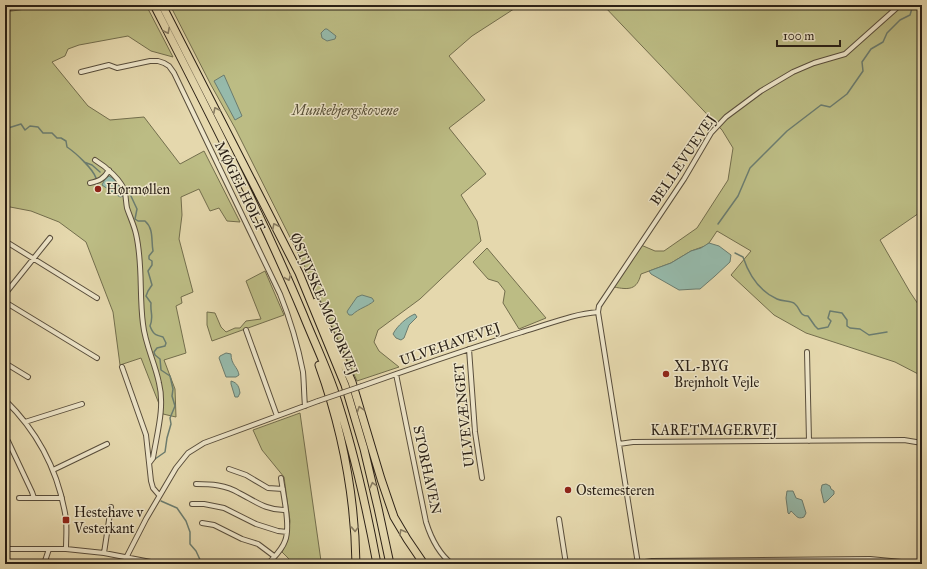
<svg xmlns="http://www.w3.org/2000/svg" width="927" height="569" viewBox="0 0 927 569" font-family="'IM FELL Great Primer',serif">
	<rect width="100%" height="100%" fill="#e5d8ad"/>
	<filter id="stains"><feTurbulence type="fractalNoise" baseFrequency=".005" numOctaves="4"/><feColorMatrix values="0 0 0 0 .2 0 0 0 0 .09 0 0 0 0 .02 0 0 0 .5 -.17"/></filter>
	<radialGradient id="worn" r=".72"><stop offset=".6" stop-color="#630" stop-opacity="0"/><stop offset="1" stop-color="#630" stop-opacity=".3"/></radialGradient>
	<path fill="#bcbc84" stroke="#736e4d" d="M 53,5 L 146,5 L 173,57 L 151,51 L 128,36 L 79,45 L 68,49 L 65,56 L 52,62 L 88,106 L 110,120 L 144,117 L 180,164 L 204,151 L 240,222 L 227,221 L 219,208 L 210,211 L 199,189 L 181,197 L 182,215 L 179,239 L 193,292 L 181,297 L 182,303 L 176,306 L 186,353 L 164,360 L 175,389 L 176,417 L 163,414 L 141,358 L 120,365 L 113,312 L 86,242 L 59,222 L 31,211 L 5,206 L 5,12 Z
		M 170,5 L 520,5 L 472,36 L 449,56 L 485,100 L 449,128 L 486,174 L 461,195 L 477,221 L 481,241 L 420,299 L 378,330 L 374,342 L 379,351 L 399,367 L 357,381 L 307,271 L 235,128 L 211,85 Z
		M 603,5 L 922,5 L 922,211 L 880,240 L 910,292 L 922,310 L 922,376 L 895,362 L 806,333 L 774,315 L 731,275 L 751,251 L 717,231 L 709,243 L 705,246 L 691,251 L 671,263 L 641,274 C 637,290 629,290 614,287 L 641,245 L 655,251 L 664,251 L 697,228 L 728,180 L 733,148 L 722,130 Z
		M 487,248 L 546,318 L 519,329 L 503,303 L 505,291 L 498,282 L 488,279 L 473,262 Z
		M 265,271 L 284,315 L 212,341 L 207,325 L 207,312 L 215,313 L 221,327 L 226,332 L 235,328 L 240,328 L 246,321 L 261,319 L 246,281 Z
		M 300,413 L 321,561 L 326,564 L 294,564 L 282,552 L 288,539 L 290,521 L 284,477 L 262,450 L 253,430 Z"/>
	<path fill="#96baab" stroke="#6b7c6f" d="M 325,29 L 327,29 L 336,36 L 335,39 L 327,41 L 322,38 L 321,33 Z
		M 224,75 L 242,116 L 235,120 L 214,81 Z
		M 109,176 C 117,180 122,189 124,196 L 120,197 L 102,185 L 105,179 Z
		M 709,243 L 719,246 L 731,255 L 730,262 L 715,276 L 700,289 L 696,289 L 679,290 L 651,274 L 649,271 L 671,263 L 691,251 L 701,248 Z
		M 362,295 L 372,298 L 374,301 C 367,307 359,308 352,315 L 349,315 L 347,312 L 348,310 L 357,297 Z
		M 415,314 L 417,317 L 409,325 L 404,338 L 401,340 L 396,338 L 393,334 C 397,326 407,317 415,314 Z
		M 226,353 L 231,354 C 231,365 238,367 239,375 L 236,377 L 226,377 L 219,358 L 220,356 Z
		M 231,381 C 238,383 239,387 240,393 L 238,397 L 235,397 L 231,384 Z
		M 826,484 L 830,486 L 831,489 L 834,491 L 834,494 L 827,501 L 824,503 L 821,490 L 822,485 Z
		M 787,491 L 793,491 L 796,498 L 802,500 L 806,513 L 804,517 C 797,520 796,515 791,511 L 789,514 L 788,513 L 786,498 Z"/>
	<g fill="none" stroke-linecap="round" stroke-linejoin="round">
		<path stroke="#6b7c6f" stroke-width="1.5" d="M 5,129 L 21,124 L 25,130 L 30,126 L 38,127 L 43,133 L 52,133 L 57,138 L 61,138 L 66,141 L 67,147 C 76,153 93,169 96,178
			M 84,162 L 92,165 L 100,172
			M 127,193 L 130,194 L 137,209 L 135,219 L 138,221 L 145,221 C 154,229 151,240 153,251 L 149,256 L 149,259 L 152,261 L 152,265 L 148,271 L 152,285 L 148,291 L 146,296 L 151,303 C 150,313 154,316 150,326 C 153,334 155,335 163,337 L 166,343 L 165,346 L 157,348 L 154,352 L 155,355 L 160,359 L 161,370 L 170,376 L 173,389 L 172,396 L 175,406 L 170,418 L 171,424 L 167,438 L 165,452 L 155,459
			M 718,224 L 738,196 L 750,168 L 787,131 L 821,105 L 830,107 L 847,94 L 863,71 L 862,62 L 871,49 L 883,42 L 887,33 L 900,20 L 910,15 L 913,5
			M 735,253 L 743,257 C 749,275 759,291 777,299 C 783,302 791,300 795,304 C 801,309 799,316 808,316 L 815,326 L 818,329 L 828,327 L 831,321 L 828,318 L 830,311 L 842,313 L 847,320 L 847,326 L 850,328 L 860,329 L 869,335 L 887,332
			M 161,501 L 177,508 L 186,521 L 190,532 L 190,544 L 196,551 L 202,564"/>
		<g stroke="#594e3c" stroke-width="6">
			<path id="minor" d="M 81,72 L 109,65 L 117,68 L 150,61 L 158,61 L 164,63 L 169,66 L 174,73 L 280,294 C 290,319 298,346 303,372 C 304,383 304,395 305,406
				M 95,160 C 105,166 123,181 125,193 C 126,198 126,203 127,208 C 130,217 134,225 136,234 C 143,264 139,294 143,324 C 145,344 155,363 159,383 C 165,407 157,433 153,458 L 150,462
				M 90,183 C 99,181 104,179 109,170
				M 5,241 L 97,298
				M 5,294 L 50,238
				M 5,302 L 97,358
				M 246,330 L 277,416
				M 469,349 L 475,432 L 482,478
				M 807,352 L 809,441
				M 5,363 L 28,377
				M 122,367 L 146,435 L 151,481 L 153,488 L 159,495
				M 396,374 L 426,522 C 431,538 438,553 452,564
				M 362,386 C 415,367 468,349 522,332 C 547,325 572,314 598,312
				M 5,400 C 38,432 59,473 66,519 C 67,529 66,539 66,549
				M 25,422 L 82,404
				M 8,441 L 32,492 L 34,498
				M 619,444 L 633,442 L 904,440 L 922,443
				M 229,469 L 246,475 L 268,488 L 283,489
				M 53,470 L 107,444
				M 196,484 C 211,484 226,485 239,493 C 255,501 267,511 286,510
				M 19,498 L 62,498
				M 192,504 L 204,504 L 224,508 L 256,524 L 278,531 L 287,532
				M 559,519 L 566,564
				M 202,523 L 214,525 L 242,539 L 258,544 L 274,556
				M 5,549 L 66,549 L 104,553 L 161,564
				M 104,553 L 111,507
				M 126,558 L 146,519 L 176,468 L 188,453 L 204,443 L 318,401
				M 638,563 L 652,561 L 870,559 L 922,564
				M 44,564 L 49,549
				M 268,564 C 274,557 282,550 285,541 C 291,527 283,494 281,478
				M 638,564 L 598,312 L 599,306 L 684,179 L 711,133 L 726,117 L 761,91 L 793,72 L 814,63 L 845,54 L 900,5"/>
		</g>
		<g stroke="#2a2016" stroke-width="9">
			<path id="motorway" d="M 154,5 C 206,107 259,209 303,314 C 313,339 325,364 334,390 C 353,447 366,505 377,564
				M 162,5 L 299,273 L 345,385 L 364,449 L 378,508 L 390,564
				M 316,302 L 352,382 L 381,479 L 394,517 L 407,539 L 424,564
				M 319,365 C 342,429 355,497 356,564"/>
		</g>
		<use href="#minor" stroke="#eee6ca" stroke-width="4"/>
		<use href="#motorway" stroke="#e5d8ad" stroke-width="7"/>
		<g stroke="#2a2016" stroke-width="3">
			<path id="rail" d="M 5,10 L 33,5"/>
		</g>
		<use href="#rail" stroke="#eee6ca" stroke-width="1.5" stroke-dasharray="4.5" stroke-linecap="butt"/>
		<g stroke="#594e3c" stroke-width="6" stroke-linecap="butt">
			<path id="minor-bridge" d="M 318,401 L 362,386"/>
		</g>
		<use href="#minor-bridge" stroke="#eee6ca" stroke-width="4"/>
	</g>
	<defs><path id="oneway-chevron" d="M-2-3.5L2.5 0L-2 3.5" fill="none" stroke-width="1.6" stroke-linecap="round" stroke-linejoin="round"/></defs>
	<g stroke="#887c62">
		<use href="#oneway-chevron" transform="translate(167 31) rotate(63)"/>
		<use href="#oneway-chevron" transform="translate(216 110) rotate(-117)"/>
		<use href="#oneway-chevron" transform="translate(275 226) rotate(-117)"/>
		<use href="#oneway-chevron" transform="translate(288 278) rotate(67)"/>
		<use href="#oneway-chevron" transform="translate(360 409) rotate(-108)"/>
		<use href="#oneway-chevron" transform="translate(373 485) rotate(-104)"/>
		<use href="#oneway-chevron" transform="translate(355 529) rotate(88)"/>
		<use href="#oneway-chevron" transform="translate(402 532) rotate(-119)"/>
	</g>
	<g fill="#8f2418" stroke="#eee6ca" stroke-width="1.5">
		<circle cx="98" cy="189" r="4"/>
		<circle cx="666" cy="374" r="4"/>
		<circle cx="568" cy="490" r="4"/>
		<rect x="62" y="516" width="8" height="8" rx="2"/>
	</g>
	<g text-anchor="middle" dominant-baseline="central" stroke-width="3" stroke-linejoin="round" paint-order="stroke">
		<g font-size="14" font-style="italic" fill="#564f37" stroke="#eee6ca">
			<text x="345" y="110">Munkebjergskovene</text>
		</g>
		<g font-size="14" fill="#2a2016" stroke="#eee6ca">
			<text transform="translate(683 160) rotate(-56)">BELLEVUEVEJ</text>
			<text transform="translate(240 186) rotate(64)">MØGELHOLT</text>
			<text transform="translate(324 304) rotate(67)">ØSTJYSKE MOTORVEJ</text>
			<text transform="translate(450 344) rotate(-19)">ULVEHAVEVEJ</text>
			<text transform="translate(464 415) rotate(-96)">ULVEVÆNGET</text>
			<text x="714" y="430">KARETMAGERVEJ</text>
			<text transform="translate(427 470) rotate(78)">STORHAVEN</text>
		</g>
		<g font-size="14" fill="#2a2016" stroke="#eee6ca" text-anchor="start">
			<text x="106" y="189">Hørmøllen</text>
			<text x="674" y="366">XL-BYG<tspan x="674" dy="16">Brejnholt Vejle</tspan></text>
			<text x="576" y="490">Ostemesteren</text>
			<text x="74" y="512">Hestehave v<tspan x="74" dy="16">Vesterkant</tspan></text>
		</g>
	</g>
	<rect width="927" height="569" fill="none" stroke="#e5d8ad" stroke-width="20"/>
	<rect x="6" y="6" width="915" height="557" fill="none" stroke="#2a2016" stroke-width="2"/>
	<rect x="10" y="10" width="907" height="549" fill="none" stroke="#2a2016"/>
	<path d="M777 40v6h63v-6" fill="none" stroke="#2a2016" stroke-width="2"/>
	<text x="783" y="40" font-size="12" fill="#2a2016" stroke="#eee6ca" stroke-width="3" paint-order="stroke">100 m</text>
	<rect width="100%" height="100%" filter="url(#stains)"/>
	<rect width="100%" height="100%" fill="url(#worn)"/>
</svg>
